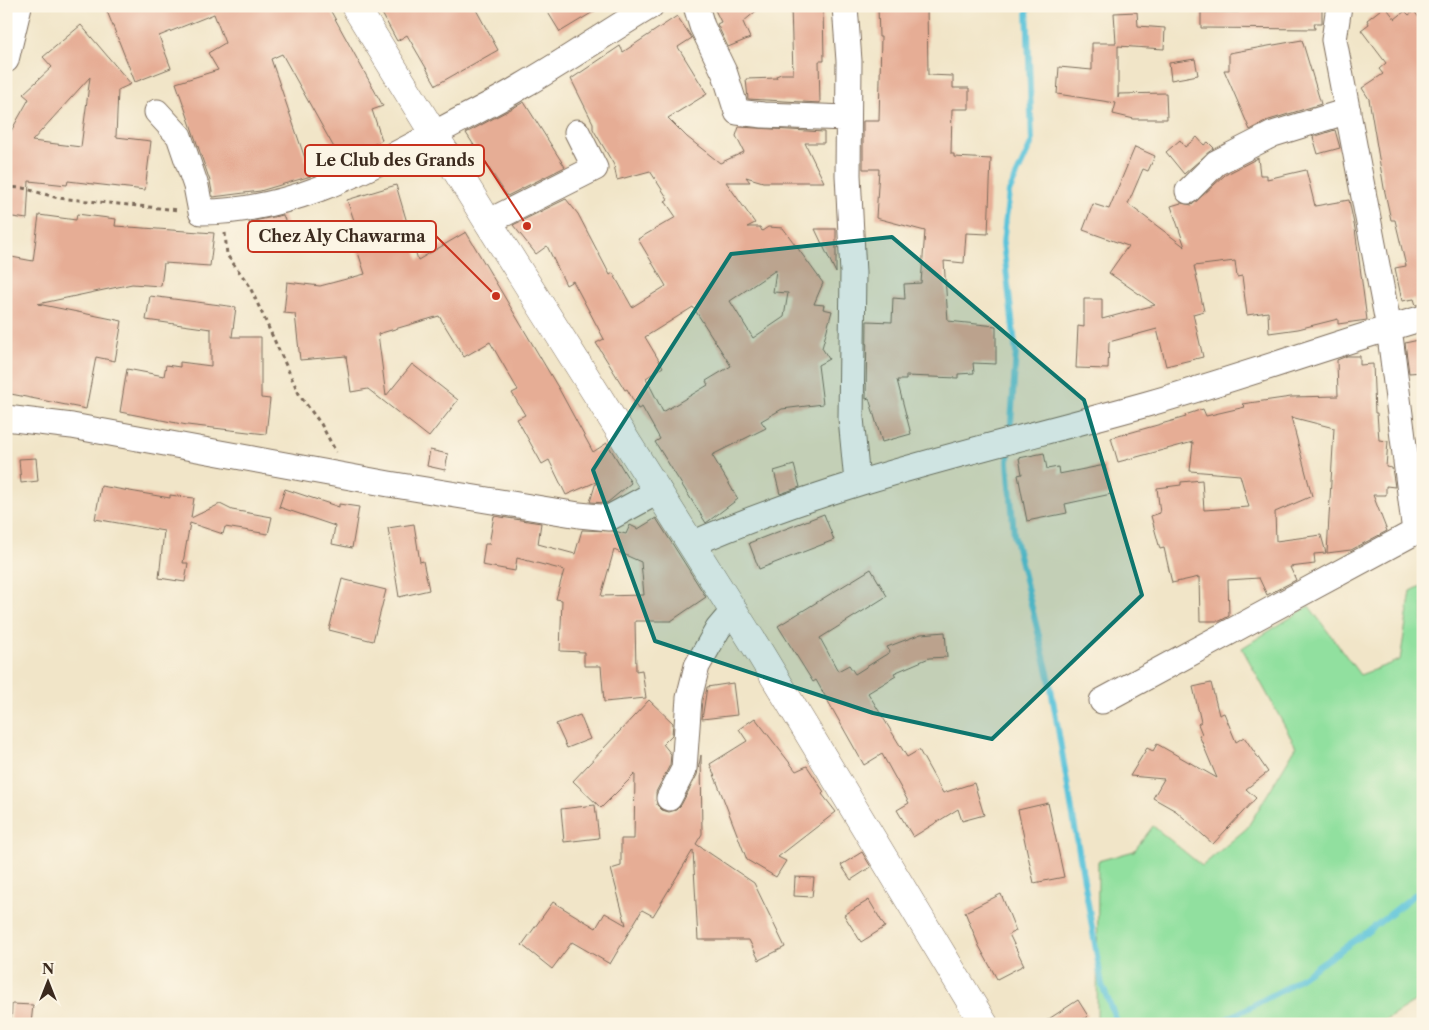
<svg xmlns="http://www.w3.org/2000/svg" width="1429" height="1030" viewBox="0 0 1429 1030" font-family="'Libre Caslon Text',serif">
	<rect width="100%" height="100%" fill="#fcf5e5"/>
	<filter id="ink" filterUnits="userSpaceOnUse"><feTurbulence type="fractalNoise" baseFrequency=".02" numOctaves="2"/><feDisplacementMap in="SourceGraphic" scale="10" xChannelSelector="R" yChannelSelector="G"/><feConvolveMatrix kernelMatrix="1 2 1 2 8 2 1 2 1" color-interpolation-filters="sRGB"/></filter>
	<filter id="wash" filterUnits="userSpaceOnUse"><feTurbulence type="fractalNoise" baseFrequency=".0096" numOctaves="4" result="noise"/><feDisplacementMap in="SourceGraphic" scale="20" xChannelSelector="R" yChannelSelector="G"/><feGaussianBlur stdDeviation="1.12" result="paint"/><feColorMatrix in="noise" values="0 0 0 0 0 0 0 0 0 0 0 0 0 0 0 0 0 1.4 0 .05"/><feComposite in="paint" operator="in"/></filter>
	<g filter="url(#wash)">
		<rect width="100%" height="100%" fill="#f1e5c8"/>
		<path fill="#91e09f" stroke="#66855e" d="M 1423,585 L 1423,997 L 1379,1024 L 1097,1024 L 1098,861 L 1134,851 L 1153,826 L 1202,866 L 1247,828 L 1296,747 L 1242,648 L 1309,606 L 1360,675 L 1400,660 L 1411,591 Z"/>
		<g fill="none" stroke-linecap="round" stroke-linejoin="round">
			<path stroke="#5dc4da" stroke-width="6" d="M 1010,436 L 1016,353 L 1003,243 L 1009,192 L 1032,142 L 1027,6
				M 1009,446 L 1008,462 L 1014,535 L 1049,677 L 1102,985 L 1118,1024
				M 1218,1024 L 1284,989 L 1370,930 L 1423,888"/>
		</g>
		<g id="blocks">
			<path fill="#e6ad95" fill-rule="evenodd" d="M 105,6 L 328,6 L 383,106 L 372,110 L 382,140 L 342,162 L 282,54 L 271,59 L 311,176 L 260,191 L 213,197 L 210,181 L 176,83 L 218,70 L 208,53 L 225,43 L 214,14 L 159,36 L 171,68 L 135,82 Z
				M 378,6 L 474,6 L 498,50 L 436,85 L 407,35 L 397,41 Z
				M 544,6 L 603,6 L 560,32 Z
				M 713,6 L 762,6 L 743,22 L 750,38 L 728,47 L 717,24 L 721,22 Z
				M 791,6 L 823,6 L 824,61 L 819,61 L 820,103 L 748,99 L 746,79 L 777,78 L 776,76 L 781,74 L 793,74 Z
				M 927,6 L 928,75 L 953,76 L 953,88 L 969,88 L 969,109 L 952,109 L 951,154 L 954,154 L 954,157 L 991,159 L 988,234 L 966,233 L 964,263 L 944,261 L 948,321 L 996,326 L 996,364 L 973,363 L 974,373 L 958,374 L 958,378 L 906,376 L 906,380 L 897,380 L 911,434 L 882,442 L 869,398 L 866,399 L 867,321 L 892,322 L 893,298 L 905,299 L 904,284 L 921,283 L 925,231 L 876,218 L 879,169 L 863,169 L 863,121 L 879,121 L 881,37 L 879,37 L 878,7 Z
				M 1253,6 L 1322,6 L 1322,23 L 1314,23 L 1315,29 L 1201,28 L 1201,12 L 1238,12 Z
				M 1385,6 L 1395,19 L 1405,11 L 1409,15 L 1414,11 L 1423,23 L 1423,304 L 1416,305 L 1414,299 L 1402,301 L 1395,268 L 1406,266 L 1395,220 L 1391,220 L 1384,188 L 1369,99 L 1362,88 L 1383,74 L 1379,69 L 1386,63 L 1361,30 L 1369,24 L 1367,20 Z
				M 1137,12 L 1138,26 L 1165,28 L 1164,49 L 1118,46 L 1118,98 L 1119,94 L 1166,93 L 1167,119 L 1134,119 L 1113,114 L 1116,103 L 1057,94 L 1059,67 L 1092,70 L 1092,43 L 1116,43 L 1114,13 Z
				M 677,16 L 692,38 L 678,47 L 707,94 L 668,118 L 687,137 L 720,163 L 744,152 L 736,136 L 739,127 L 824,132 L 824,143 L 805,143 L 824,182 L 763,182 L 746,177 L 750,182 L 726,182 L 755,223 L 747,227 L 760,227 L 762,231 L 768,227 L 783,228 L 823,283 L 814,304 L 824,305 L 823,309 L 832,311 L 822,348 L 829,359 L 818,365 L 823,404 L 782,409 L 761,421 L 766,428 L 712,455 L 738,499 L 706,523 L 655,442 L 660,439 L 642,407 L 638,409 L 627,389 L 625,390 L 596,343 L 604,339 L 573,281 L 566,285 L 547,246 L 536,254 L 513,225 L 566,199 L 578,214 L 610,275 L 613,273 L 632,307 L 666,286 L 638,239 L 676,217 L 665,201 L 668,199 L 650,171 L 617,180 L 614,165 L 593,129 L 593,123 L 571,79 L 620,46 L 623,52 ZM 776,270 L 773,292 L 788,293 L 784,317 L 753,338 L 730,301 ZM 693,307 L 731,366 L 706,381 L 708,385 L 663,412 L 646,378 L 663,367 L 645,337 Z
				M 81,25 L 131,84 L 118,90 L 116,137 L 151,141 L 145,190 L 68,181 L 67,185 L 29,181 L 27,219 L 6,216 L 6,140 L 29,99 L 23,94 L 52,67 L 43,57 ZM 90,77 L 81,147 L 32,141 Z
				M 1302,40 L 1321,104 L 1269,120 L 1250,130 L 1224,70 L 1229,70 L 1229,53 Z
				M 1195,59 L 1198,75 L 1171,80 L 1169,63 Z
				M 524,102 L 565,167 L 507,196 L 466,133 Z
				M 1335,130 L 1340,148 L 1318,154 L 1313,137 Z
				M 1197,137 L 1204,145 L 1208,142 L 1214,148 L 1184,174 L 1166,152 L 1180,140 L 1185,147 Z
				M 1135,147 L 1155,156 L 1148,171 L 1143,169 L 1128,204 L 1185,247 L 1171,206 L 1181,203 L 1192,205 L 1225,175 L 1258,158 L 1260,175 L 1267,175 L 1267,179 L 1306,170 L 1315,206 L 1349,200 L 1355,229 L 1367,320 L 1338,324 L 1338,319 L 1298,329 L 1269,333 L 1268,312 L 1247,315 L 1242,276 L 1237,277 L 1235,261 L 1194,266 L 1204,311 L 1193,314 L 1203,357 L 1166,366 L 1157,329 L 1109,342 L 1108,369 L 1076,368 L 1078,326 L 1084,327 L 1084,299 L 1102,299 L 1102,319 L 1155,305 L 1109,273 L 1128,246 L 1083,230 L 1093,204 L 1109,209 Z
				M 396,185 L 418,260 L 466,232 L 559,389 L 593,452 L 607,443 L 631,483 L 607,503 L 590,502 L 596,482 L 566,495 L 549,460 L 542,464 L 517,419 L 525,415 L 512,393 L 518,390 L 490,342 L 464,357 L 439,316 L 378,334 L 386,396 L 412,364 L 458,400 L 429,437 L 368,389 L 351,392 L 346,356 L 300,360 L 295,314 L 284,313 L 287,282 L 320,286 L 365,274 L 352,234 L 358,232 L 347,200 Z
				M 77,214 L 116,219 L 115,226 L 214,233 L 210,266 L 164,263 L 161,286 L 132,284 L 38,304 L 122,321 L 115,361 L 96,357 L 86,409 L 6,393 L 6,256 L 33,261 L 39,215 L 76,220 Z
				M 283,215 L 289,230 L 254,239 L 249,222 Z
				M 815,229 L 836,229 L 836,273 Z
				M 150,296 L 236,307 L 232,337 L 261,337 L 261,398 L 270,399 L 266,434 L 187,425 L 120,412 L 127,369 L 164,376 L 166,365 L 180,367 L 180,362 L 211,366 L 211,329 L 146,320 Z
				M 1423,339 L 1423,372 L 1409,373 L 1405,343 Z
				M 1347,356 L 1360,356 L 1360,365 L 1373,364 L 1375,413 L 1377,413 L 1379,440 L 1388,441 L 1386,467 L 1392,468 L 1395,487 L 1386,486 L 1386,495 L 1373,495 L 1387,531 L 1351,550 L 1327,553 L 1334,428 L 1291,417 L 1312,496 L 1275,512 L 1276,541 L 1321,535 L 1326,553 L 1314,554 L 1315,564 L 1290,567 L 1296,580 L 1267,595 L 1259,578 L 1228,580 L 1229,616 L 1220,621 L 1200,621 L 1199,577 L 1172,583 L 1164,548 L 1160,549 L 1151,516 L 1160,513 L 1157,488 L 1181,485 L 1181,482 L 1202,480 L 1204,510 L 1249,507 L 1240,475 L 1190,471 L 1193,442 L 1118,462 L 1111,438 L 1186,417 L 1185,415 L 1203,409 L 1206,416 L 1245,407 L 1242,404 L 1291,397 L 1338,396 L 1337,360 Z
				M 430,450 L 448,454 L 445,470 L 427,466 Z
				M 1044,453 L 1047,469 L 1058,467 L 1059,474 L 1105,465 L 1111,494 L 1065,504 L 1067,513 L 1027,521 L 1018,475 L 1022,474 L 1019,458 Z
				M 36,458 L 38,481 L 21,483 L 19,459 Z
				M 794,465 L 800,487 L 780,494 L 774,471 Z
				M 101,486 L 170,498 L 170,495 L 194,498 L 191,518 L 220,504 L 232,510 L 272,517 L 268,534 L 225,527 L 223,534 L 190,523 L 183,563 L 188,563 L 185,582 L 159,578 L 164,531 L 95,519 Z
				M 285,489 L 339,507 L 339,504 L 359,507 L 352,548 L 332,544 L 335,526 L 279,507 Z
				M 824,514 L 834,540 L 759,569 L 749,543 Z
				M 494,516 L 541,523 L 538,544 L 575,554 L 582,530 L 614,531 L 626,534 L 630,525 L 638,529 L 656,518 L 706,597 L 671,621 L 635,621 L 636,671 L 642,670 L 646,698 L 604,702 L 601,666 L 584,666 L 584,652 L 560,651 L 562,600 L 556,599 L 564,570 L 517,558 L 515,571 L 482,565 L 485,544 L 489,544 ZM 614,550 L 641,562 L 644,595 L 601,596 Z
				M 414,524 L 420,562 L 423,561 L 429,590 L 399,597 L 388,528 Z
				M 871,569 L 887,596 L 820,638 L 838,671 L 849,665 L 855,674 L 890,652 L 887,647 L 921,634 L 945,632 L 947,657 L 929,658 L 894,673 L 896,676 L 868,693 L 907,757 L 919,750 L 943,793 L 974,783 L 984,815 L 962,821 L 958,809 L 913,837 L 897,810 L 909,803 L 882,754 L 864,765 L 816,680 L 813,682 L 778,626 Z
				M 342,579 L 386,590 L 373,641 L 329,630 Z
				M 733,683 L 737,715 L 702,719 L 707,687 Z
				M 1211,683 L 1219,715 L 1224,713 L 1236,742 L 1244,737 L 1268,772 L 1246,789 L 1256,798 L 1213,844 L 1176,811 L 1153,798 L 1164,779 L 1130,776 L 1147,748 L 1153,751 L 1157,744 L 1217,778 L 1199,735 L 1202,734 L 1198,724 L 1201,722 L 1193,687 Z
				M 649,700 L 673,723 L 672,735 L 663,744 L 671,754 L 670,765 L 656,792 L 657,805 L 662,810 L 669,812 L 676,810 L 681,805 L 697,775 L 701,755 L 702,834 L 696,844 L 754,883 L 785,947 L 759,960 L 749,940 L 698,940 L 693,850 L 653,916 L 642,910 L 610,964 L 572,942 L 552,969 L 522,945 L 553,902 L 596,928 L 605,913 L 626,925 L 611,869 L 621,866 L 621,839 L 634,839 L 635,774 L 601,808 L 573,781 Z
				M 580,715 L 590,739 L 567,748 L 556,724 Z
				M 755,718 L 796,771 L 807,766 L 824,792 L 822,794 L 836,812 L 778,857 L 786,861 L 776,877 L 747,860 L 710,764 L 747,741 L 739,729 Z
				M 1048,803 L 1064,877 L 1034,883 L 1018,810 Z
				M 595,805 L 599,838 L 564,842 L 561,809 Z
				M 862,852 L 871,867 L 851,880 L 841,865 Z
				M 795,877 L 814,878 L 812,897 L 794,896 Z
				M 1001,894 L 1016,931 L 1009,934 L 1024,965 L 997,979 L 979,946 L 965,912 Z
				M 869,900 L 885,927 L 861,942 L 844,915 Z
				M 1078,1000 L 1088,1016 L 1076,1024 L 1041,1024 Z
				M 12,1004 L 33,1005 L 31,1024 L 11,1023 Z"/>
		</g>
	</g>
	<g filter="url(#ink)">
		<use href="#blocks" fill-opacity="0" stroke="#7b6b5a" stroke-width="1"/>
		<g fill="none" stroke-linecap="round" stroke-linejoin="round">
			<g stroke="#7b6b5a" stroke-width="27">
				<path id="street" d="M 696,6 L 702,26 L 725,74 L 737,112 L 763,115 L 848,118
					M 845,6 L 849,61 L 848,175 L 853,273 L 851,418 L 857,482
					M 6,60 L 19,6
					M 157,112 L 179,136 L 196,186 L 201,212 C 285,212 360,174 432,135 C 462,118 493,104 522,86 C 566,61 607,32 651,6
					M 1188,191 L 1216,163 L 1273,134 L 1348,111
					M 488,222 L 595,168 L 577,132
					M 6,418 L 72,426 L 389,484 L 579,515 L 609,518 L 659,491
					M 692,544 C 839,479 994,447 1147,404 C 1240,378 1330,345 1423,318
					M 1102,701 L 1415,532 L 1389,328 L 1334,40 L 1339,6
					M 669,798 L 684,769 L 689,698 L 697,666 L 718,629 L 734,610"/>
			</g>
			<g stroke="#7b6b5a" stroke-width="29">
				<path id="secondary" d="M 355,6 L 488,222 L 760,653 L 984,1024"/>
			</g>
			<path stroke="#7b6b5a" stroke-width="3" stroke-dasharray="4 4" stroke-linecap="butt" d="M 6,187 L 23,188 L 58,198 L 179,210
				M 225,233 L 227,255 L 249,285 L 300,396 L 321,424 L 336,452"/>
			<use href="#street" stroke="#fff" stroke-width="25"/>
			<use href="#secondary" stroke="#fff" stroke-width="28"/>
		</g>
	</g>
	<path fill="#0f766e" fill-opacity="0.2" stroke="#0f766e" stroke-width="4" stroke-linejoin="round" d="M 892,237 L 1084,400 L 1142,595 L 992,739 L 873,713 L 655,641 L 593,470 L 731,254 Z"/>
	<path fill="none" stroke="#c8321e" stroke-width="2" d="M527 226L484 160M496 296L436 236"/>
	<g fill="#c8321e" stroke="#fcf5e5" stroke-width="2">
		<circle cx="527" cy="226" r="5"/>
		<circle cx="496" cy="296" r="5"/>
	</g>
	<g fill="#fcf5e5" stroke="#c8321e" stroke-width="2">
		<rect x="305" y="145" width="179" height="31" rx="5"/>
		<rect x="248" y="221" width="188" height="31" rx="5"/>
	</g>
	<g font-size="16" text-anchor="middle" font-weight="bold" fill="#3b2a1e">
		<text x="395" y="166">Le Club des Grands</text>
		<text x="342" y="242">Chez Aly Chawarma</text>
	</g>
	<rect width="1429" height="1030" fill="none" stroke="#fcf5e5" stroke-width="25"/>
	<g transform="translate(48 982)" stroke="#fcf5e5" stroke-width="4" paint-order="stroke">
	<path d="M0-4L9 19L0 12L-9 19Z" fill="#3b2a1e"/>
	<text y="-8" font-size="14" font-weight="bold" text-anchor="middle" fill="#3b2a1e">N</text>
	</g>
</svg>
